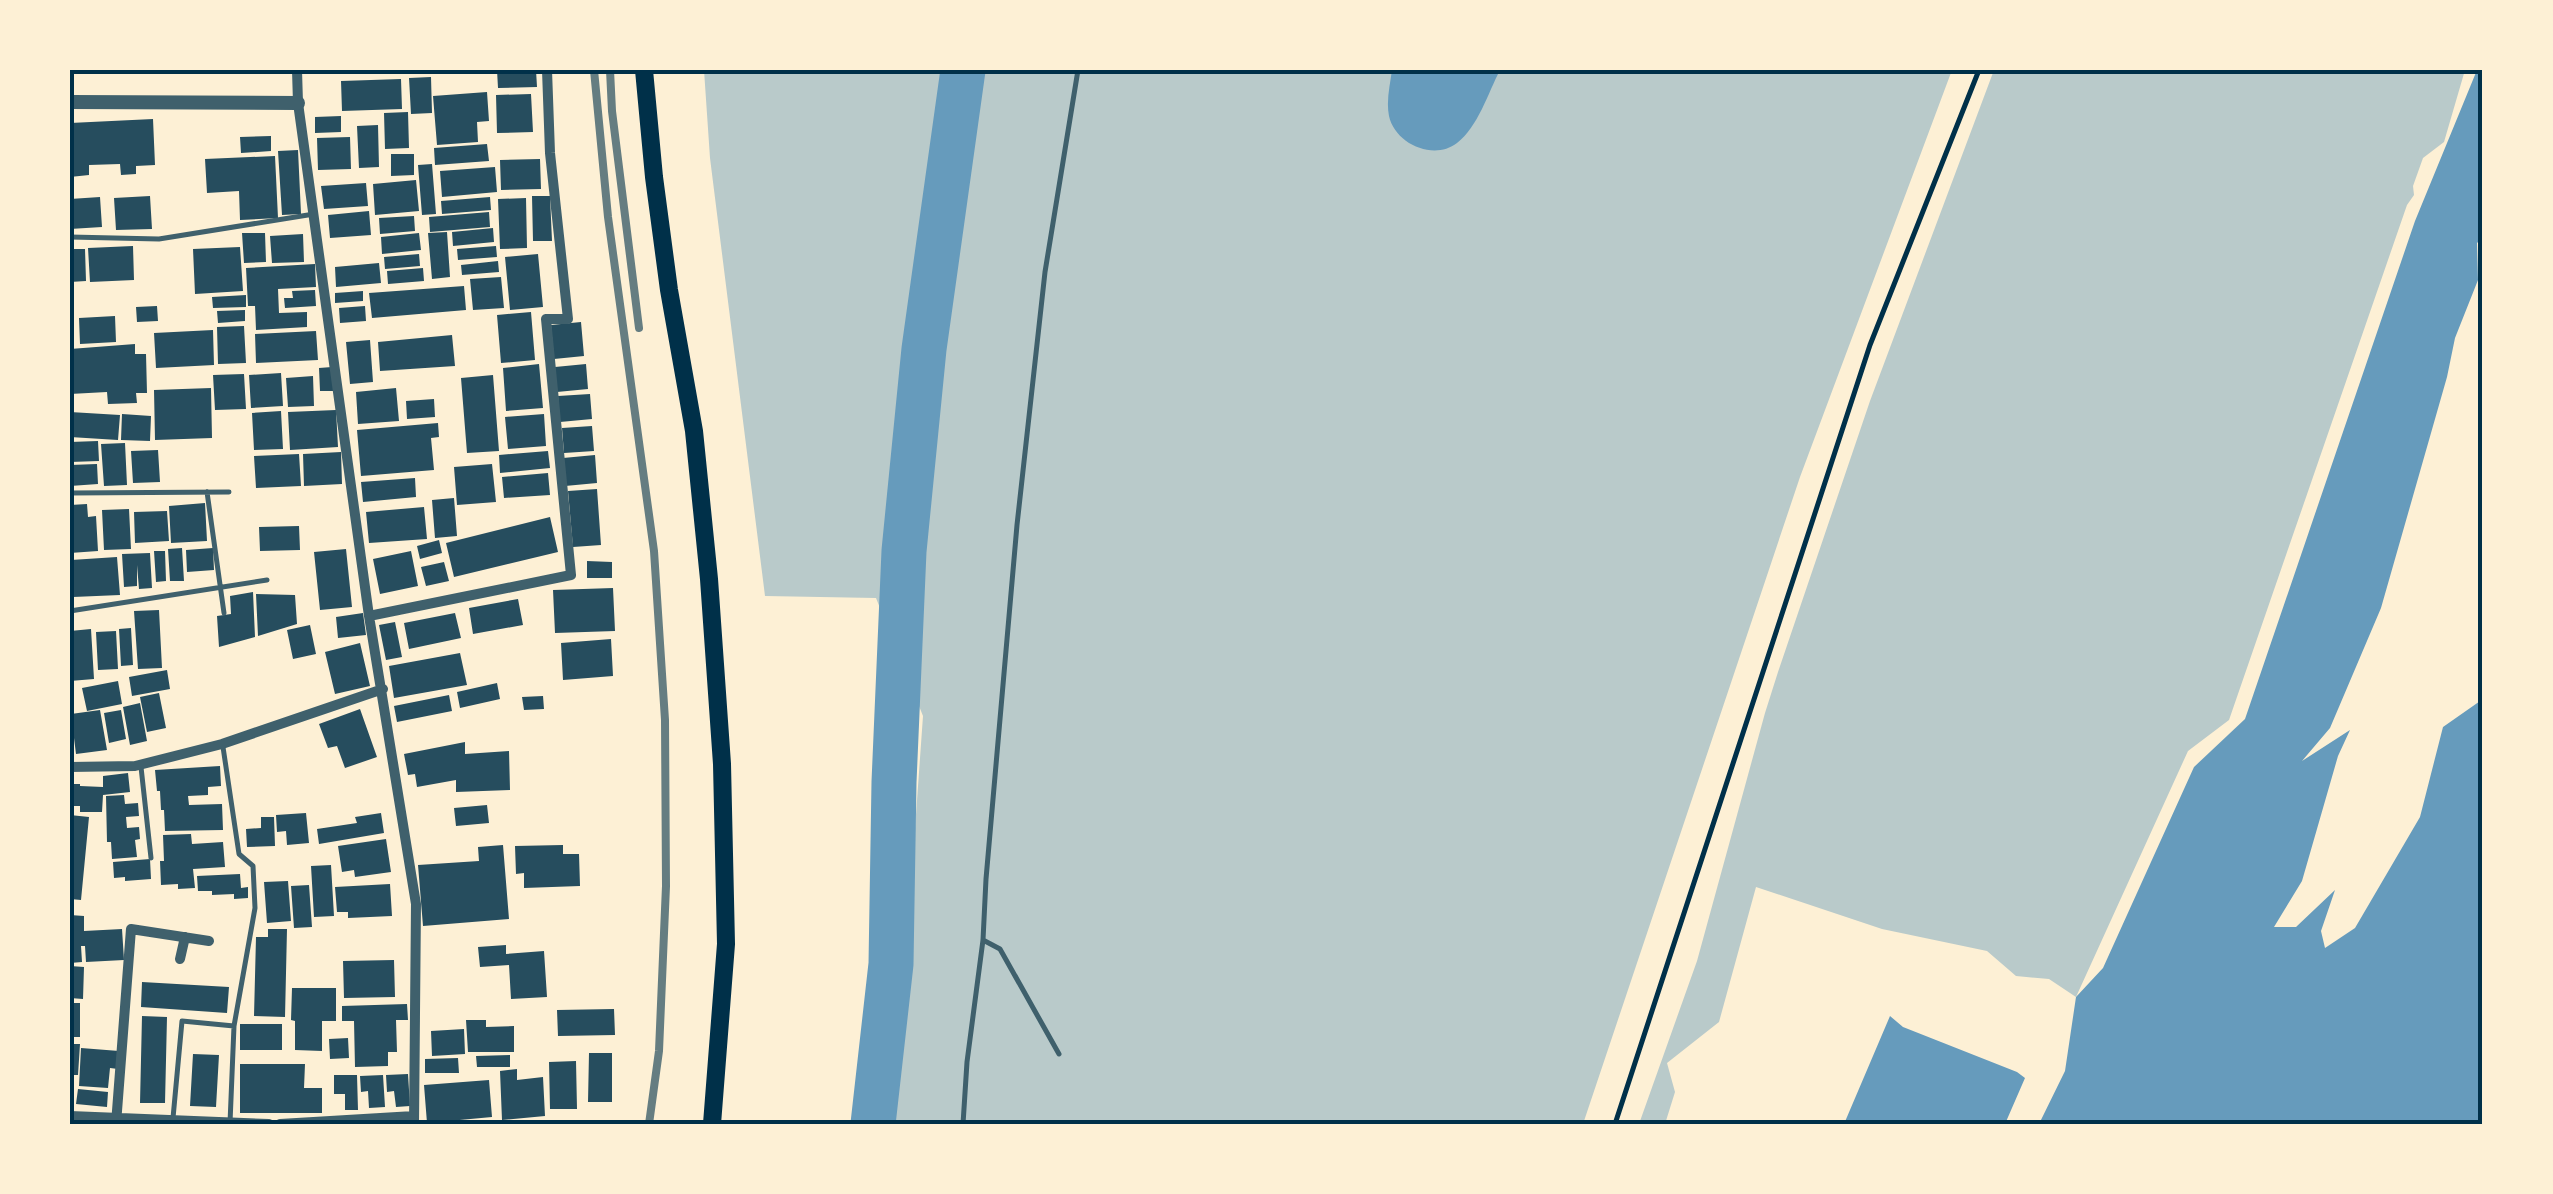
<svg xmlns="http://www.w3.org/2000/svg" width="2553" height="1194" viewBox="0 0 2553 1194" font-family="Georgia,serif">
	<rect width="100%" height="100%" fill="#fdf0d5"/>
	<path fill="#b9caca" d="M 704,70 L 1952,70 L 1800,477 L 1583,1124 L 894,1124 L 923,716 L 876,598 L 765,596 L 710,158 Z
		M 1994,70 L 2465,70 L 2444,142 L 2423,158 L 2413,186 L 2414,195 L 2407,205 L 2229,720 L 2188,751 L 2076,997 L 2049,979 L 2016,976 L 1987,951 L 1882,929 L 1756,887 L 1719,1022 L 1667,1063 L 1675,1092 L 1665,1124 L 1639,1124 L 1697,961 L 1765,713 L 1778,672 L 1870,401 Z"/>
	<path fill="#669bbc" d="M 1392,70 L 1500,70 C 1488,93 1478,127 1457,143 C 1434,161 1395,144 1389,116 C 1386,101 1390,85 1392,70 Z
		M 2477,70 L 2483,70 L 2483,237 L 2477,243 L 2478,280 L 2455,338 L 2447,377 L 2381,608 L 2330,728 L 2302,761 L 2350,730 L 2338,756 L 2302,881 L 2274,927 L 2296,927 L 2335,890 L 2321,931 L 2325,948 L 2355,928 L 2420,817 L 2443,727 L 2483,699 L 2483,1124 L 2039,1124 L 2065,1071 L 2076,997 L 2103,968 L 2194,767 L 2245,719 L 2415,221 Z
		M 1890,1016 L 1903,1027 L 2017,1072 L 2025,1078 L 2005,1124 L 1844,1124 Z"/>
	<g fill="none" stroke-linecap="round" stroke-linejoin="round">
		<path stroke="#669bbc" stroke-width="45" d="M 873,1124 L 891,964 L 894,782 L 904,551 L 924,349 L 963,70"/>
	</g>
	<path fill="#264d5e" d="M 497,70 L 536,70 L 537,87 L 498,88 Z
		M 431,77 L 432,113 L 411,114 L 409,78 Z
		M 401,79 L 402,109 L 342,111 L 341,81 Z
		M 487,92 L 489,121 L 477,122 L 478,142 L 437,145 L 433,96 Z
		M 531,94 L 533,132 L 497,133 L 496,95 Z
		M 408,112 L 409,148 L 385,149 L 384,113 Z
		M 341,116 L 341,132 L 315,133 L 315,117 Z
		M 153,119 L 155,165 L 136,166 L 136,174 L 121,175 L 120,164 L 89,165 L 89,175 L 70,177 L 70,123 Z
		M 378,125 L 379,167 L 359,168 L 357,126 Z
		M 271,136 L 271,151 L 241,153 L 240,137 Z
		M 350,137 L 351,169 L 318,170 L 317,138 Z
		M 487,144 L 489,161 L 435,165 L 434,148 Z
		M 298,150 L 301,214 L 282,215 L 278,151 Z
		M 391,154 L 414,154 L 414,175 L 391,176 Z
		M 275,156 L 278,218 L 240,220 L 239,191 L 207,193 L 205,159 Z
		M 540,159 L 541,189 L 501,190 L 500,160 Z
		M 432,164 L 436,214 L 422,215 L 418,165 Z
		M 495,167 L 497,192 L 442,197 L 440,171 Z
		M 416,180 L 419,211 L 375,215 L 373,184 Z
		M 366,183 L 368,206 L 324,209 L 321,186 Z
		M 150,196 L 152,229 L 116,230 L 114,198 Z
		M 532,196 L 550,196 L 552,241 L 533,241 Z
		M 100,197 L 102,227 L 70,229 L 70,199 Z
		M 490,197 L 491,210 L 442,214 L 441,201 Z
		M 526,198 L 527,248 L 500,249 L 498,199 Z
		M 369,211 L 371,235 L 330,238 L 328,215 Z
		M 489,212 L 490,227 L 430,232 L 429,217 Z
		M 414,216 L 415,231 L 380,234 L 379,218 Z
		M 493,228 L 494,242 L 453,246 L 452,232 Z
		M 447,232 L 450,277 L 432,279 L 428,233 Z
		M 242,233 L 265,233 L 266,262 L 244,263 Z
		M 419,233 L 421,250 L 382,254 L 381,237 Z
		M 303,234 L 304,262 L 272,263 L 270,236 Z
		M 133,246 L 134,280 L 90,282 L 88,248 Z
		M 496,246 L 497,257 L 458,260 L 457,249 Z
		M 240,247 L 243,291 L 195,294 L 193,249 Z
		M 70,249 L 85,249 L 86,281 L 70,282 Z
		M 419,254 L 420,266 L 385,269 L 384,257 Z
		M 538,254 L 543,307 L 510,310 L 505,257 Z
		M 498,261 L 499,272 L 462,275 L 461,265 Z
		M 379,263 L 381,283 L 336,287 L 335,267 Z
		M 315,264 L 316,287 L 278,289 L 279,313 L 307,312 L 307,327 L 256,330 L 255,306 L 248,306 L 246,268 Z
		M 423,268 L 424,281 L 388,284 L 387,271 Z
		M 501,277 L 504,308 L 473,310 L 470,279 Z
		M 464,286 L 466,310 L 372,318 L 369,293 Z
		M 315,290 L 316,306 L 285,308 L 284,298 L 293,298 L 292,291 Z
		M 363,291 L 363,301 L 335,303 L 335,293 Z
		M 246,295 L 246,307 L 213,308 L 212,297 Z
		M 157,306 L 158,321 L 137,322 L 136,307 Z
		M 365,306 L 366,321 L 340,323 L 339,308 Z
		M 245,310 L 245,321 L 218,323 L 217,311 Z
		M 531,312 L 535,360 L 501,363 L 497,315 Z
		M 115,316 L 116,342 L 80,344 L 79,318 Z
		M 581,322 L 584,356 L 554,359 L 551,325 Z
		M 244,326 L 246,363 L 218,364 L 217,327 Z
		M 213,330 L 214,365 L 156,368 L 154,333 Z
		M 316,331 L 318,360 L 256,363 L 255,334 Z
		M 452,335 L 455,366 L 380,371 L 378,342 Z
		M 370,340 L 373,382 L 350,384 L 346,342 Z
		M 135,344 L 135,354 L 146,354 L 147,393 L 136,393 L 137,403 L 108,404 L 107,392 L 70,394 L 70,349 Z
		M 539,364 L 543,408 L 506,411 L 503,368 Z
		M 586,364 L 588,389 L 557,392 L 555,367 Z
		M 332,367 L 334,391 L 320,391 L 319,368 Z
		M 281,373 L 283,406 L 251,408 L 249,375 Z
		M 244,374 L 246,409 L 215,410 L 213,375 Z
		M 493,375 L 499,451 L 467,453 L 461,378 Z
		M 313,376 L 314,406 L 288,407 L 286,378 Z
		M 211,388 L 212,438 L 155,440 L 154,390 Z
		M 396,388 L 399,421 L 358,424 L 356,392 Z
		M 590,394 L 592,419 L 560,422 L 558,396 Z
		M 434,399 L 435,417 L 407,419 L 406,401 Z
		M 336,410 L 338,447 L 290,450 L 288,412 Z
		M 281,411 L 283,449 L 254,450 L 252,413 Z
		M 70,412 L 120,415 L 118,440 L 70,437 Z
		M 122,414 L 151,416 L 150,441 L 121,440 Z
		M 544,414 L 546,446 L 508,449 L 505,417 Z
		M 438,423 L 439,437 L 431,438 L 434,470 L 361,476 L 357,430 Z
		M 592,426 L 594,451 L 564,453 L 562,428 Z
		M 98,441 L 99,461 L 70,462 L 70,442 Z
		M 125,443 L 127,485 L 104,486 L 101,444 Z
		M 158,450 L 160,482 L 133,483 L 131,451 Z
		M 548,451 L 550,468 L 500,473 L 499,455 Z
		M 341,452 L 342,484 L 304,486 L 303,454 Z
		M 299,454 L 301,486 L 256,488 L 254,456 Z
		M 595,455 L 597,483 L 565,486 L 563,458 Z
		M 97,464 L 98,484 L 70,486 L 70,465 Z
		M 492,464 L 496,502 L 457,505 L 454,467 Z
		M 548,473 L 550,495 L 504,498 L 502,477 Z
		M 415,478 L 416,497 L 363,502 L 361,482 Z
		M 597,489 L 601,545 L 573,547 L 568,491 Z
		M 454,498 L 457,536 L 435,538 L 432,500 Z
		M 205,503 L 207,541 L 171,543 L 169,506 Z
		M 87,504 L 88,517 L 96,516 L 98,551 L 70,553 L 70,505 Z
		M 424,507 L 427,539 L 369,543 L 366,512 Z
		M 129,509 L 131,549 L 104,550 L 102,510 Z
		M 167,511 L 169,541 L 135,543 L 134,512 Z
		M 550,517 L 558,552 L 454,577 L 446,543 Z
		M 299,526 L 300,550 L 260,551 L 259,527 Z
		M 439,540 L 442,553 L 420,559 L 417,546 Z
		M 182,548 L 184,581 L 170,581 L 168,549 Z
		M 213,548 L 214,570 L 187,572 L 186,550 Z
		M 346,549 L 352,607 L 320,610 L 314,552 Z
		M 154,551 L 165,551 L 166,581 L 156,582 Z
		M 411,551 L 418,586 L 380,594 L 373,559 Z
		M 150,553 L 152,588 L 139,589 L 137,565 L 137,586 L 124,587 L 122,554 Z
		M 117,557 L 120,595 L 73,597 L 71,560 Z
		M 587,561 L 612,562 L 612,578 L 587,578 Z
		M 444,562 L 449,581 L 426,586 L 421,567 Z
		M 613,588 L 615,631 L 555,633 L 553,590 Z
		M 253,592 L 255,637 L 219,647 L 217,616 L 231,614 L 230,596 Z
		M 256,594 L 295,595 L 297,624 L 258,636 Z
		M 518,599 L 523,625 L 473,634 L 469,608 Z
		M 159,610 L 162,668 L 138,669 L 134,611 Z
		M 363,613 L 366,635 L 338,638 L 336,617 Z
		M 455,613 L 461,638 L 409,649 L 404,623 Z
		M 395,622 L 402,657 L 386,660 L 379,625 Z
		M 310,625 L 316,654 L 293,659 L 287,630 Z
		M 131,628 L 133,665 L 121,666 L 119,629 Z
		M 91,629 L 94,679 L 70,681 L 70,631 Z
		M 116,631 L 118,669 L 98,670 L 96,632 Z
		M 611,639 L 613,676 L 563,680 L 561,643 Z
		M 360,643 L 370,686 L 335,694 L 325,652 Z
		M 460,653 L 467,685 L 394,698 L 389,666 Z
		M 167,670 L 170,689 L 132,696 L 129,677 Z
		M 118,681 L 122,704 L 87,711 L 82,688 Z
		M 497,683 L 500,699 L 460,708 L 457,692 Z
		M 159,693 L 166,728 L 147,732 L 140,697 Z
		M 449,695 L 452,711 L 397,722 L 394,706 Z
		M 543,696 L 544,709 L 524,710 L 522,697 Z
		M 140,703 L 147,741 L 130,745 L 123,707 Z
		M 360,709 L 377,757 L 345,768 L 337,746 L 328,748 L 319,724 Z
		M 100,710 L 107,750 L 76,754 L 71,714 Z
		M 121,710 L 126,739 L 109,743 L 104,713 Z
		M 465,742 L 465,754 L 509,751 L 510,790 L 456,792 L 456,780 L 417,787 L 415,774 L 408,775 L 404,754 Z
		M 220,766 L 221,786 L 208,787 L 208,795 L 188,796 L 189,805 L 222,804 L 223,830 L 165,831 L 164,810 L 161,810 L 160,791 L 157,791 L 155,770 Z
		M 128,773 L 130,792 L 103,795 L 102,812 L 80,812 L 80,806 L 70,806 L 70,784 L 80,784 L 80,786 L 103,787 L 103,776 Z
		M 124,795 L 125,804 L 138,803 L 139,816 L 126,817 L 127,828 L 139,827 L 140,839 L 135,840 L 137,857 L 112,859 L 111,842 L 107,842 L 106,796 Z
		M 487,805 L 489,823 L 456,826 L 454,808 Z
		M 306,813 L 309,843 L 287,845 L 286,831 L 277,832 L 276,815 Z
		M 381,813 L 384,833 L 319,844 L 317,829 L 357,823 L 355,817 Z
		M 70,815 L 89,817 L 81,900 L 70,899 Z
		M 261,817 L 274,817 L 275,846 L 247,847 L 246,829 L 261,828 Z
		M 191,834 L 192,844 L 223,842 L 225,867 L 193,869 L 195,888 L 178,889 L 178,884 L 161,885 L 160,861 L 164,861 L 163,835 Z
		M 386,839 L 391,872 L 355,877 L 354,870 L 342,872 L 338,846 Z
		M 503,845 L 509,919 L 423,926 L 418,865 L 479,861 L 478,847 Z
		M 563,845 L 563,854 L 579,854 L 580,886 L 524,888 L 524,873 L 516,874 L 515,846 Z
		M 150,859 L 151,879 L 125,881 L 125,877 L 114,878 L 113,862 Z
		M 331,865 L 334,916 L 314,917 L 311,866 Z
		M 240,874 L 241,888 L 248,887 L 248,898 L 234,899 L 234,894 L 212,895 L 212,891 L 198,891 L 197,876 Z
		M 288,881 L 291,921 L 267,923 L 264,882 Z
		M 390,884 L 392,916 L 348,918 L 348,912 L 337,912 L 335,887 Z
		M 309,885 L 312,927 L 294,928 L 291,886 Z
		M 70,915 L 84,916 L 84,931 L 122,929 L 124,960 L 86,962 L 85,946 L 81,946 L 82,962 L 70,963 Z
		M 268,929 L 287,929 L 285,1017 L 254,1016 L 256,937 L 268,937 Z
		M 506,945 L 506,954 L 544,951 L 547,997 L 511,999 L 509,965 L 480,967 L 478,947 Z
		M 394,960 L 395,997 L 344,998 L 343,961 Z
		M 70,966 L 84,967 L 83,999 L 70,998 Z
		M 142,982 L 229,987 L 227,1013 L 141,1007 Z
		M 292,988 L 336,988 L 336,1021 L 322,1021 L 322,1051 L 295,1050 L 295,1021 L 291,1020 Z
		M 70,1003 L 80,1003 L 80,1037 L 70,1037 Z
		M 407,1004 L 408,1020 L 396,1020 L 397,1052 L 388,1052 L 388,1066 L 355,1067 L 354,1021 L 342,1021 L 342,1006 Z
		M 614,1009 L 615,1035 L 558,1036 L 557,1010 Z
		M 142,1016 L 167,1017 L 165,1103 L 140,1103 Z
		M 466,1020 L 486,1020 L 486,1027 L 514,1026 L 514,1052 L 468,1052 Z
		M 240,1024 L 282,1024 L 282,1050 L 240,1050 Z
		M 464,1029 L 465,1054 L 432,1056 L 431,1031 Z
		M 348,1038 L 349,1058 L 330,1059 L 329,1039 Z
		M 70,1044 L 80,1044 L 78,1075 L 70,1075 Z
		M 81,1048 L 119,1051 L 118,1069 L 110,1068 L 108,1088 L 79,1086 Z
		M 589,1053 L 612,1053 L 612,1102 L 588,1102 Z
		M 193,1054 L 219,1055 L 216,1107 L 190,1106 Z
		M 510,1055 L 510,1067 L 477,1067 L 476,1056 Z
		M 458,1058 L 459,1073 L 425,1073 L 425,1059 Z
		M 576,1061 L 577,1109 L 550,1109 L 549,1062 Z
		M 240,1064 L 305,1064 L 304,1088 L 322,1088 L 322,1113 L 240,1113 Z
		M 517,1069 L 517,1080 L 543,1077 L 545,1116 L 502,1120 L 500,1071 Z
		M 408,1074 L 410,1106 L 396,1107 L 394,1091 L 387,1092 L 386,1075 Z
		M 334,1075 L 357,1075 L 358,1110 L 345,1110 L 345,1094 L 334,1094 Z
		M 383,1075 L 385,1107 L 369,1108 L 368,1091 L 361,1092 L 360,1076 Z
		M 489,1080 L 492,1117 L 427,1123 L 424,1085 Z
		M 78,1089 L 108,1092 L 107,1107 L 76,1104 Z"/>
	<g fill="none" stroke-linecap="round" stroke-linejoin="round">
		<path stroke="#003049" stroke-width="5" d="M 1615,1124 L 1870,345 L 1979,70"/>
		<path stroke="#3f606c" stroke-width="5" d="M 70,237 L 159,239 L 314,214
			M 207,492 L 224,613
			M 70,493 L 229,492
			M 70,611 L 267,580
			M 141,767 L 151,858
			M 983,940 L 1000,949 L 1059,1054
			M 173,1118 L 182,1021 L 234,1026 L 255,908 L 253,866 L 239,854 L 223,747
			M 230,1123 L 234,1026
			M 963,1124 L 967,1062 L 983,940 L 986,879 L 1017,525 L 1045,272 L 1078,70"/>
		<path stroke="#3f606c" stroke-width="10" d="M 297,70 L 298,103 L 369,616 L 416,904 L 414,1124
			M 369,616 L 571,575 L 546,319 L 568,319 L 550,153 L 547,70
			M 70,767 L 135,766 L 222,744 L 383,689
			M 180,959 L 185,937
			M 70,1116 L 269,1124
			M 116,1124 L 131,929 L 209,941
			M 280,1124 L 414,1116"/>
		<path stroke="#3f606c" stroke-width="14" d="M 70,102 L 298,103"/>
		<path stroke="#003049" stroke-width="18" d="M 644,70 L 654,177 L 669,290 L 694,431 L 709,579 L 722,764 L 726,944 L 712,1124"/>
		<path stroke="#657d81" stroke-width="8" d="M 594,70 L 608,217 L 654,551 L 665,720 L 666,886 L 659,1051 L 649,1124
			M 610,70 L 612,111 L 639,328"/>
	</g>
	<rect width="2553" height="1194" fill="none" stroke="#fdf0d5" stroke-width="145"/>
	<rect x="72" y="72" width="2408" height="1050" fill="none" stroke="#003049" stroke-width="4"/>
</svg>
